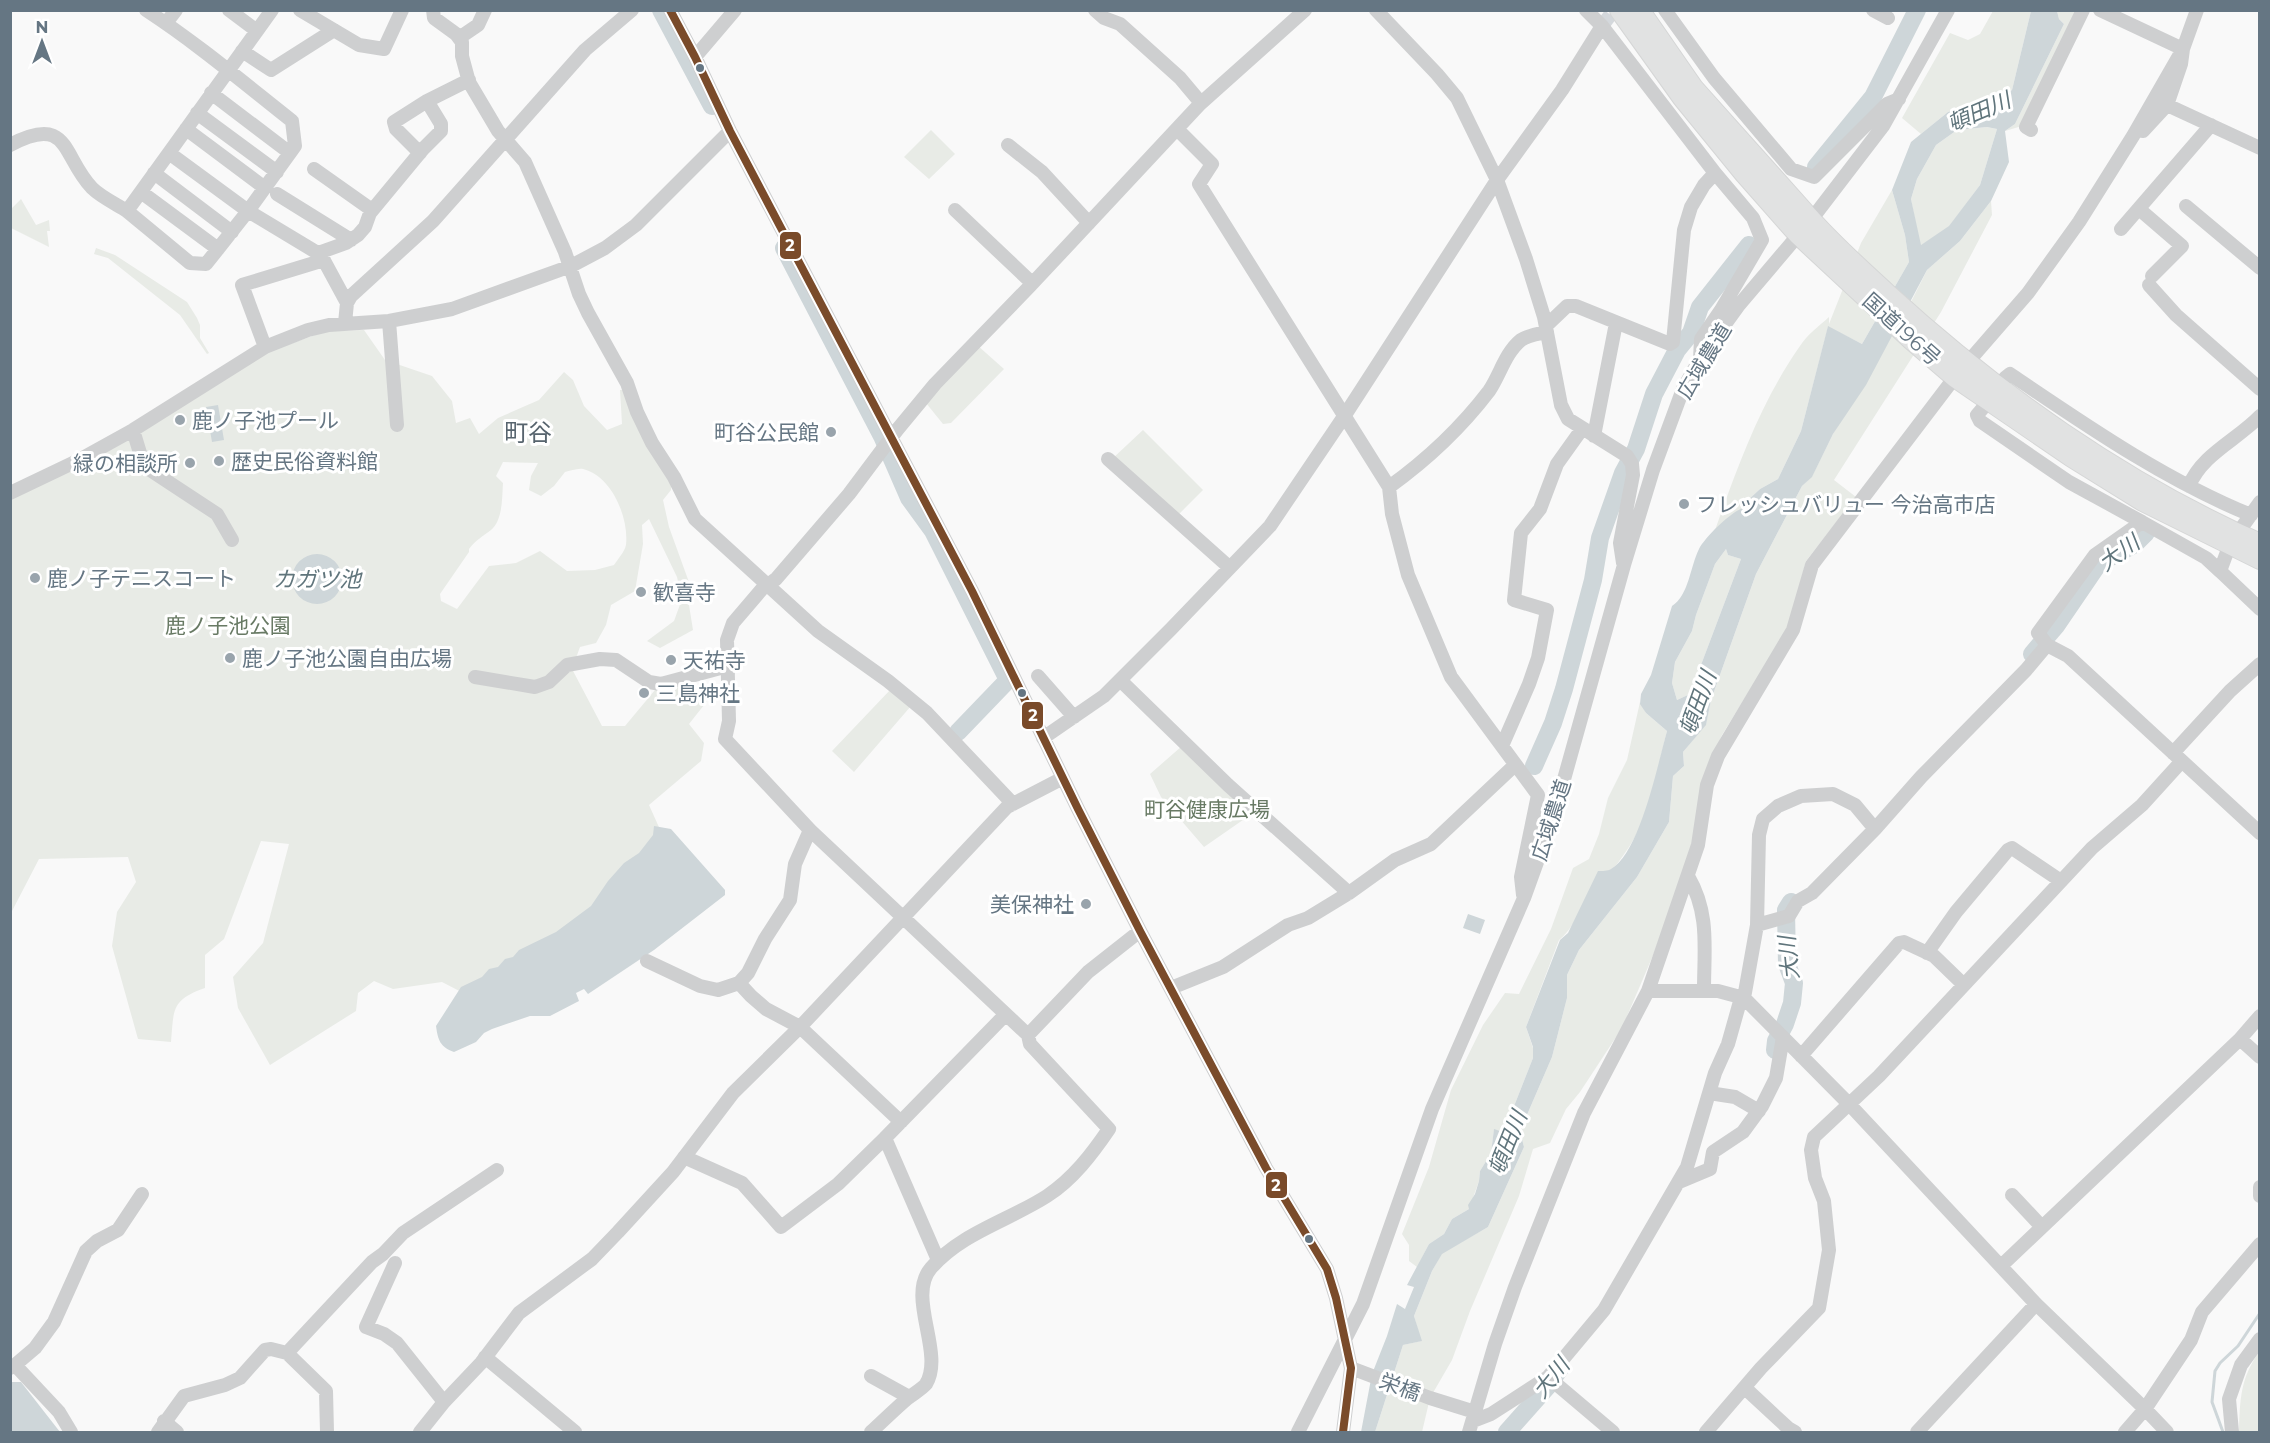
<svg xmlns="http://www.w3.org/2000/svg" width="2270" height="1443" viewBox="0 0 2270 1443" font-family="Montserrat,'Noto Sans JP',sans-serif">
	<rect width="100%" height="100%" fill="#f9f9f9"/>
	<path fill="#e8ebe6" fill-rule="evenodd" d="M 1993,11 L 2031,11 L 2012,90 L 1996,101 L 1971,103 L 1948,112 L 1921,134 L 1902,118 L 1950,33 L 1968,40 L 1980,34 Z
		M 2057,11 L 2076,11 L 2022,126 L 2005,131 L 2015,124 L 2064,24 L 2059,19 Z
		M 1987,127 L 1997,129 L 1980,185 L 1949,227 L 1920,246 L 1911,199 L 1917,179 L 1936,145 L 1957,130 Z
		M 931,130 L 955,154 L 929,179 L 904,157 Z
		M 1892,190 L 1905,235 L 1909,262 L 1862,344 L 1828,327 L 1801,431 L 1778,479 L 1760,489 L 1747,501 L 1747,507 L 1714,533 C 1737,468 1760,403 1800,346 C 1807,335 1819,326 1829,317 L 1829,324 L 1861,243 Z
		M 21,199 L 36,225 L 49,220 L 50,231 L 47,231 L 49,247 L 11,228 L 11,209 Z
		M 1991,201 L 1992,215 L 1941,312 L 1834,480 L 1856,497 L 1806,561 L 1788,628 L 1722,735 L 1705,773 L 1694,842 L 1654,953 L 1622,1028 L 1580,1092 L 1566,1109 L 1550,1143 L 1533,1149 L 1519,1196 L 1470,1311 L 1452,1360 L 1430,1398 L 1422,1432 L 1375,1432 L 1403,1345 L 1421,1341 L 1414,1316 L 1432,1271 L 1442,1253 L 1488,1227 L 1524,1147 L 1520,1131 L 1552,1057 L 1567,998 L 1567,975 L 1579,950 L 1637,877 L 1669,822 L 1673,776 L 1684,766 L 1683,752 L 1706,724 L 1711,700 L 1756,574 L 1802,486 L 1812,476 L 1833,434 L 1913,298 L 1927,270 L 1960,241 Z
		M 96,248 L 115,255 L 187,302 L 197,318 L 200,325 L 200,338 L 209,353 L 207,354 L 180,315 L 108,258 L 94,254 Z
		M 364,330 L 385,360 L 432,376 L 452,401 L 456,423 L 470,418 L 479,434 L 498,418 L 539,400 L 564,372 L 573,380 L 584,406 L 607,430 L 622,424 L 620,390 L 630,389 L 672,477 L 671,490 L 663,500 L 669,527 L 690,585 L 689,605 L 693,630 L 660,648 L 647,641 L 674,621 L 682,599 L 677,577 L 649,519 L 642,525 L 643,544 L 635,591 L 611,605 L 606,625 L 596,643 L 580,647 L 572,669 L 602,726 L 625,726 L 655,690 L 679,684 L 701,685 L 708,700 L 689,724 L 704,743 L 701,761 L 649,805 L 667,845 L 597,918 L 471,997 L 442,982 L 393,989 L 374,981 L 358,993 L 356,1011 L 270,1065 L 238,1008 L 233,977 L 263,943 L 289,844 L 261,841 L 224,939 L 205,955 L 205,988 C 171,1000 174,1009 171,1042 L 138,1039 L 112,946 L 117,912 L 136,882 L 128,857 L 39,859 L 11,913 L 11,499 L 268,352 L 326,331 ZM 503,462 L 538,463 L 531,476 L 529,490 L 541,496 L 554,486 L 565,472 C 570,471 578,468 583,469 C 612,476 629,518 626,545 C 625,551 618,559 614,565 L 595,570 L 567,571 L 540,551 L 516,563 L 489,566 L 457,609 L 441,601 L 440,594 L 469,552 L 469,549 C 476,540 483,536 491,530 C 503,520 502,497 503,483 L 496,476 Z
		M 977,345 L 1004,369 L 951,423 L 943,424 L 926,403 Z
		M 1143,430 L 1203,490 L 1176,517 L 1112,459 Z
		M 1726,549 L 1728,555 L 1741,559 L 1690,694 L 1677,700 L 1672,683 L 1675,662 L 1692,631 L 1696,615 L 1715,564 Z
		M 891,689 L 911,706 L 854,772 L 832,751 Z
		M 1640,702 L 1646,713 L 1667,731 C 1659,762 1650,809 1635,837 C 1622,861 1602,881 1586,903 C 1577,915 1571,931 1559,940 L 1526,1027 L 1533,1048 L 1533,1058 L 1507,1124 L 1500,1131 L 1494,1130 L 1491,1153 L 1480,1171 L 1479,1181 L 1469,1209 L 1452,1219 L 1444,1234 L 1429,1244 L 1417,1267 L 1409,1261 L 1409,1245 L 1402,1234 L 1429,1167 L 1451,1090 L 1483,1025 L 1505,993 L 1519,994 L 1551,929 L 1573,868 L 1589,859 L 1599,834 L 1608,798 L 1627,760 Z
		M 1182,746 L 1253,813 L 1204,847 L 1161,797 L 1150,774 Z
		M 2259,1352 L 2259,1432 L 2239,1432 C 2240,1400 2240,1379 2259,1352 Z"/>
	<path fill="#ced6d9" fill-rule="evenodd" d="M 2031,11 L 2057,11 L 2059,19 L 2064,24 L 2015,124 L 2005,131 L 2009,162 L 1991,201 L 1960,241 L 1927,270 L 1866,385 L 1833,434 L 1812,477 L 1802,486 L 1756,574 L 1711,700 L 1706,725 L 1683,752 L 1684,766 L 1673,776 L 1669,822 L 1637,877 L 1579,950 L 1567,975 L 1567,998 L 1552,1057 L 1520,1131 L 1524,1147 L 1488,1227 L 1442,1254 L 1432,1271 L 1414,1316 L 1422,1341 L 1403,1345 L 1375,1432 L 1361,1432 L 1372,1374 L 1387,1336 L 1397,1304 L 1405,1309 L 1414,1287 L 1407,1285 L 1429,1244 L 1444,1234 L 1452,1219 L 1469,1209 L 1468,1205 L 1475,1194 L 1479,1181 L 1480,1171 L 1491,1153 L 1494,1129 L 1500,1131 L 1507,1124 L 1533,1058 L 1533,1047 L 1526,1027 L 1560,940 L 1568,933 L 1598,871 C 1602,871 1608,871 1611,869 C 1640,853 1658,763 1667,731 L 1646,713 L 1640,704 L 1641,694 L 1651,675 L 1672,606 C 1689,595 1690,567 1699,549 C 1705,537 1734,508 1747,507 L 1747,501 L 1760,489 L 1778,479 L 1801,431 L 1828,326 L 1862,344 L 1909,262 L 1905,235 L 1892,190 L 1911,142 L 1948,112 L 1971,103 L 1996,101 L 2012,90 ZM 1987,127 L 1997,129 L 1980,185 L 1949,226 L 1921,245 L 1911,199 L 1917,179 L 1936,145 L 1957,130 ZM 1726,549 L 1728,555 L 1741,559 L 1690,694 L 1677,700 L 1672,683 L 1675,662 L 1692,631 L 1696,615 L 1715,564 Z
		M 218,405 L 224,440 L 212,442 L 206,407 Z
		M292 579a25 25 0 1 1 50 0a25 25 0 1 1-50 0Z
		M 654,826 L 671,829 L 725,890 L 725,895 L 654,950 L 588,994 L 584,989 L 576,993 L 579,1001 L 550,1016 L 530,1016 L 492,1029 L 484,1033 L 476,1042 L 454,1052 C 440,1047 438,1040 436,1026 L 461,987 L 482,977 L 489,969 L 498,967 L 505,959 L 513,957 L 519,950 L 556,932 L 591,906 L 608,881 L 624,863 L 639,853 L 653,835 Z
		M 1468,914 L 1485,920 L 1480,934 L 1463,928 Z
		M 11,1382 L 21,1382 L 60,1432 L 11,1432 Z"/>
	<g fill="none" stroke-linecap="round" stroke-linejoin="round">
		<path stroke="#ced6d9" stroke-width="3" d="M 2223,1432 L 2212,1402 L 2215,1371 L 2220,1363 L 2238,1346 L 2260,1313"/>
		<path stroke="#ced6d9" stroke-width="18" d="M 661,10 L 712,106
			M 1816,167 L 1873,97 L 1917,10
			M 784,248 L 882,436 L 909,498 L 933,531 L 1008,680 L 958,732
			M 2032,654 L 2056,626 L 2099,563 L 2135,544 L 2146,533
			M 1534,766 L 1553,723 L 1564,689 L 1593,580 L 1600,538 L 1623,473 L 1636,449 L 1654,394 L 1677,350 L 1691,333 L 1700,307 L 1749,245
			M 1775,1050 L 1776,1041 L 1785,1024 L 1792,1003 L 1794,983 L 1787,964 L 1786,910 L 1791,902
			M 1507,1432 L 1547,1387 L 1561,1367"/>
		<path stroke="#d4d8dc" stroke-width="14" stroke-dasharray="14 7" stroke-linecap="butt" d="M 1602,26 L 1614,10"/>
		<g stroke="#d5d6d6" stroke-width="22">
			<path id="highway" d="M 1620,10 L 1683,98 L 1745,174 L 1798,234 L 1912,340 L 1955,377 L 2072,457 L 2143,501 L 2260,559
				M 1639,10 L 1693,88 L 1811,220 C 1834,246 1860,269 1886,293 C 1995,393 2124,484 2260,544"/>
		</g>
		<path stroke="#cecfd0" stroke-width="14" d="M 146,10 C 198,44 245,84 292,121 L 295,146 L 248,211 L 206,264 L 190,263 L 127,211 L 272,10
			M 229,10 L 257,31
			M 300,10 L 359,45 L 384,49 L 402,10
			M 433,10 L 434,18 L 456,34 L 462,42 L 462,56 L 469,82 L 498,131 L 525,162 L 565,252 L 579,294 L 588,313 L 627,383 L 637,412 L 652,443 L 674,477 L 695,519 L 818,631 L 888,681 L 927,713 L 1013,804
			M 670,10 L 695,57 L 730,131 L 972,591 L 1078,809 L 1140,931 L 1266,1168 L 1327,1269 L 1336,1298 L 1351,1368 L 1343,1432
			M 1095,10 L 1104,18 L 1120,24 L 1180,78 L 1201,103
			M 1376,10 L 1437,74 L 1457,98 L 1497,180 L 1526,259 L 1544,317 L 1561,405 L 1568,419 L 1627,456 L 1632,464 L 1633,475 L 1620,543 L 1623,563
			M 1586,10 L 1602,26 L 1715,173 L 1753,218 L 1762,240 L 1721,310 L 1701,339 L 1700,359
			M 1665,10 L 1714,78 L 1791,169 L 1814,177 L 1887,104 L 1899,99
			M 1873,10 L 1888,18
			M 2100,10 L 2183,49 L 2181,64 L 2167,105 L 2143,131
			M 166,23 L 176,10
			M 459,38 L 478,25 L 485,10
			M 242,51 L 271,70 L 334,30
			M 695,57 L 735,10
			M 211,93 L 290,153
			M 2167,105 L 2260,148
			M 197,113 L 277,172
			M 186,129 L 265,188
			M 1177,129 L 1212,164 L 1199,184 L 1389,487 L 1392,514 L 1408,575 L 1451,677 L 1538,795 L 1521,877 L 1523,895
			M 2031,130 L 2026,127 L 2083,10
			M 10,145 C 70,113 62,157 92,188 C 101,197 116,204 127,211
			M 1008,145 L 1042,172 L 1089,223
			M 169,153 L 248,211 L 321,255 L 347,303
			M 420,153 L 396,129 L 394,122 L 427,101
			M 314,169 L 372,210
			M 154,173 L 232,232
			M 141,192 L 218,249
			M 277,194 L 351,240
			M 2186,206 L 2260,268
			M 2139,209 L 2182,246 L 2152,276
			M 955,210 L 1032,283
			M 2121,229 L 2211,125
			M 318,253 L 346,243 L 358,235 L 365,227 L 370,213 L 423,149 L 441,131 L 441,124 L 427,101 L 469,80
			M 2149,285 L 2176,315 L 2260,389
			M 389,321 L 397,425
			M 345,323 L 347,303 L 351,296 L 433,221 L 585,50 L 632,10
			M 1546,326 L 1567,306 L 1576,306 L 1670,344 L 1673,342 L 1684,230 L 1691,207 L 1704,185 L 1715,173
			M 265,347 L 242,285 L 324,260
			M 2005,378 L 2010,374 C 2087,426 2165,480 2251,515
			M 1983,408 L 1977,415 L 1980,421 L 2069,482 L 2142,522
			M 133,430 L 144,466 L 217,514 L 232,540
			M 1594,436 L 1616,323
			M 1108,459 L 1229,567
			M 2189,486 C 2202,454 2237,440 2260,416
			M 1389,487 C 1428,459 1460,429 1489,391 C 1500,375 1505,353 1521,340 C 1528,335 1538,334 1547,332
			M 10,493 L 77,461 L 133,430 L 265,347 L 308,330 L 329,325 L 389,321 L 452,309 L 571,266 L 605,248 L 636,225 L 730,131
			M 2260,502 L 2230,544 L 2220,571 L 2260,609
			M 2220,571 L 2206,558 L 2142,522 L 2095,555 L 2038,633 L 2047,645 L 2068,656 L 2260,833
			M 1038,676 L 1074,717
			M 475,677 L 535,687 L 549,682 L 567,665 L 600,659 L 616,660 L 649,682 L 661,684 L 728,666
			M 1120,680 L 1228,785 L 1349,893
			M 1043,738 L 1104,696 L 1171,629 L 1270,526 L 1345,415 L 1497,180 L 1562,90 L 1602,26
			M 1502,746 L 1529,684 L 1538,658 L 1547,610 L 1514,600 L 1521,533 L 1540,509 L 1557,464 L 1582,429
			M 2173,753 L 2230,691 L 2260,664
			M 1688,876 C 1710,914 1704,948 1704,990
			M 1757,925 L 1789,916 L 1798,901 L 1812,893 L 1875,829 L 1921,777 L 2026,670 L 2047,645
			M 1927,953 L 1956,912 L 2008,850 L 2012,848 L 2061,881
			M 647,961 L 700,986 L 718,990 L 739,983 L 748,973 L 765,939 L 790,900 L 795,864 L 810,830
			M 739,983 L 751,996 L 766,1009 L 800,1027 L 901,1122
			M 1171,988 L 1223,967 L 1288,925 L 1308,918 L 1349,893 L 1395,860 L 1431,844 L 1515,765
			M 1648,991 L 1718,991 L 1744,998 L 1850,1105 L 2036,1304 L 2145,1409 L 2167,1432
			M 1744,998 L 1757,925 L 1759,835 L 1763,819 L 1778,806 L 1801,796 L 1833,794 L 1855,805 L 1875,829
			M 1028,1035 L 1088,972 L 1140,931
			M 2240,1039 L 2260,1057
			M 1801,1056 L 1899,943 L 1904,942 L 1934,956 L 1964,985
			M 1709,1093 L 1735,1097 L 1759,1111
			M 684,1157 L 742,1183 L 781,1227 L 838,1184 L 885,1138
			M 1679,1182 L 1710,1169 L 1713,1152 L 1743,1132 L 1762,1106 L 1776,1078 L 1783,1037
			M 2260,1187 L 2260,1196
			M 2012,1195 L 2042,1227
			M 938,1260 L 885,1138 L 1005,1015
			M 395,1263 L 366,1327 L 384,1334 L 397,1343 L 444,1402
			M 2001,1266 L 2240,1039 L 2260,1016
			M 485,1357 L 575,1432
			M 15,1365 L 35,1348 L 54,1322 L 86,1251 L 97,1241 L 118,1230 L 142,1194
			M 10,1368 L 15,1365 L 59,1412 L 71,1432
			M 1351,1368 L 1430,1398 L 1475,1412
			M 871,1376 L 909,1397
			M 1548,1377 L 1613,1432
			M 1745,1388 L 1788,1428 L 1795,1432
			M 164,1421 L 177,1432
			M 1473,1421 L 1491,1414 L 1548,1377 L 1604,1310 L 1687,1167 L 1715,1073 L 1728,1044 L 1741,998
			M 158,1432 L 184,1396 L 225,1385 L 240,1378 L 265,1350 L 271,1349 L 287,1353
			M 327,1432 L 326,1391 L 287,1353 L 372,1262 L 383,1254 L 403,1233 L 497,1170
			M 420,1432 L 444,1402 L 481,1363 L 519,1313 L 592,1259 L 618,1232 L 673,1172 L 733,1093 L 800,1027 L 1007,807 L 1063,778
			M 871,1432 C 883,1421 895,1409 908,1398 C 913,1394 922,1389 926,1384 C 945,1353 906,1297 931,1268 C 961,1233 1010,1220 1047,1196 C 1073,1179 1092,1154 1109,1129 L 1030,1044 L 1028,1035 L 810,830 L 725,739 L 729,721 L 727,640 L 733,623 L 762,589 L 776,579 L 849,494 L 897,430 L 935,384 L 1030,286 L 1200,104 L 1305,10
			M 1298,1432 L 1363,1304 L 1432,1109 L 1524,898 L 1554,815 L 1624,565 L 1653,470 L 1683,389 L 1700,359 L 1739,305 L 1811,220 L 1883,126 L 1948,10
			M 1469,1432 L 1495,1344 L 1515,1287 L 1584,1113 L 1648,991 L 1698,845 L 1707,785 L 1718,756 L 1793,630 L 1812,565 L 1955,377 L 2028,293 L 2079,222 L 2133,136 L 2183,49 L 2197,10
			M 1706,1432 L 1761,1368 L 1819,1308 L 1829,1250 L 1824,1201 L 1815,1178 L 1811,1150 L 1814,1137 L 1879,1076 L 2092,848 L 2142,805 L 2181,762
			M 1917,1432 L 2036,1304
			M 2125,1432 L 2145,1409 L 2191,1340 L 2202,1312 L 2260,1244
			M 2232,1432 L 2229,1399 L 2241,1365 L 2260,1339"/>
		<use href="#highway" stroke="#e1e2e2" stroke-width="20"/>
		<g stroke="#fff" stroke-width="12">
			<path id="bus-1" d="M 670,10 L 695,57 L 730,131 L 972,591 L 1078,809 L 1140,931 L 1266,1168 L 1327,1269 L 1336,1298 L 1351,1368 L 1343,1432"/>
		</g>
		<use href="#bus-1" stroke="#7a4b2a" stroke-width="8"/>
	</g>
	<g fill="#657683" stroke="#fff" stroke-width="2">
		<circle cx="700" cy="68" r="5"/>
		<circle cx="1022" cy="693" r="5"/>
		<circle cx="1309" cy="1239" r="5"/>
	</g>
	<g fill="#99a4ac" stroke="#fff" stroke-width="2">
		<circle cx="180" cy="420" r="6"/>
		<circle cx="831" cy="432" r="6"/>
		<circle cx="219" cy="461" r="6"/>
		<circle cx="190" cy="463" r="6"/>
		<circle cx="1684" cy="504" r="6"/>
		<circle cx="35" cy="578" r="6"/>
		<circle cx="641" cy="592" r="6"/>
		<circle cx="230" cy="658" r="6"/>
		<circle cx="671" cy="660" r="6"/>
		<circle cx="644" cy="693" r="6"/>
		<circle cx="1086" cy="904" r="6"/>
	</g>
	<g text-anchor="middle" dominant-baseline="central" stroke-width="6" stroke-linejoin="round" paint-order="stroke">
		<g font-size="21" fill="#657683" stroke="#fff">
			<text transform="translate(1902 329) rotate(42)">国道196号</text>
			<text transform="translate(1704 361) rotate(-59)">広域農道</text>
			<text transform="translate(1551 820) rotate(-72)">広域農道</text>
			<text transform="translate(1400 1387) rotate(20)">栄橋</text>
		</g>
		<g font-size="21" fill="#657683" stroke="#fff" text-anchor="start">
			<text x="192" y="420">鹿ノ子池プール</text>
			<text x="819" y="432" text-anchor="end">町谷公民館</text>
			<text x="231" y="461">歴史民俗資料館</text>
			<text x="178" y="463" text-anchor="end">緑の相談所</text>
			<text x="1696" y="504">フレッシュバリュー 今治高市店</text>
			<text x="47" y="578">鹿ノ子テニスコート</text>
			<text x="653" y="592">歓喜寺</text>
			<text x="242" y="658">鹿ノ子池公園自由広場</text>
			<text x="683" y="660">天祐寺</text>
			<text x="656" y="693">三島神社</text>
			<text x="1074" y="904" text-anchor="end">美保神社</text>
		</g>
		<g font-size="21" fill="#687a64" stroke="#fff">
			<text x="228" y="625">鹿ノ子池公園</text>
			<text x="1207" y="809">町谷健康広場</text>
		</g>
		<g font-size="22" font-style="italic" fill="#60757c" stroke="#fff">
			<text transform="translate(1979 112) rotate(-23)">頓田川</text>
			<text transform="translate(2119 553) rotate(-36)">大川</text>
			<text x="317" y="579">カガツ池</text>
			<text transform="translate(1698 703) rotate(-70)">頓田川</text>
			<text transform="translate(1789 958) rotate(-96)">大川</text>
			<text transform="translate(1508 1143) rotate(-68)">頓田川</text>
			<text transform="translate(1551 1378) rotate(-51)">大川</text>
		</g>
		<g font-size="24" fill="#57646e" stroke="#fff">
			<text x="528" y="432">町谷</text>
		</g>
	</g>
	<g stroke="#fff" stroke-width="2">
		<rect x="779" y="231" width="23" height="29" rx="6" fill="#7a4b2a"/>
		<rect x="1021" y="701" width="23" height="29" rx="6" fill="#7a4b2a"/>
		<rect x="1265" y="1171" width="23" height="28" rx="6" fill="#7a4b2a"/>
	</g>
	<g font-size="16" text-anchor="middle" font-weight="bold" fill="#fff">
		<text x="790" y="251">2</text>
		<text x="1033" y="721">2</text>
		<text x="1276" y="1191">2</text>
	</g>
	<rect width="2270" height="1443" fill="none" stroke="#657683" stroke-width="24"/>
	<g transform="translate(42 42)" stroke="#ffffff" stroke-width="4.5" paint-order="stroke">
	<path d="M0-4.5L10 22L0 15L-10 22Z" fill="#657683"/>
	<text y="-9" font-size="16" font-weight="bold" text-anchor="middle" fill="#657683">N</text>
	</g>
</svg>
